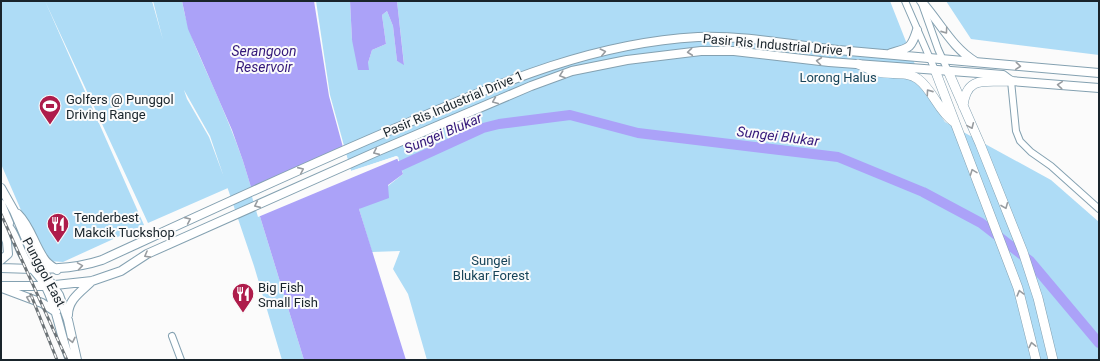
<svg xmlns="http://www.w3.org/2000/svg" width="1100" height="361" viewBox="0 0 1100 361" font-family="Roboto,sans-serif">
	<rect width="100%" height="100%" fill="#fbfbfb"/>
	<path fill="#aedcf6" d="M 1,1 L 45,1 L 144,225 L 63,262 L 49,261 L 40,254 L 1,164 Z
		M 45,1 L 152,1 L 163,40 L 153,1 L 182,1 C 187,31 200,57 212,84 C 223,109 234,135 243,161 L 304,360 L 282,360 L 254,266 L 210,136 L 184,90 L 187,99 L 209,137 L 228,188 L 148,223 Z
		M 316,1 L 350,1 L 352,40 L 368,63 L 372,50 L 386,44 L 382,15 L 387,11 L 393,26 L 397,61 L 404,64 L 397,1 L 890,1 L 927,95 L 945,122 L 1051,180 L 1099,222 L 1099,360 L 427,360 L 408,294 L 393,269 L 400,251 L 372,252 L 359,209 L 403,174 L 398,157 L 397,156 L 351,171 L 330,95 Z
		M 946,1 L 1099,1 L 1099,55 L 971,39 Z"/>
	<path fill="#aba2f8" d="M 182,1 L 314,1 L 329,96 L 350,173 L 397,158 L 403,174 L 388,185 L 389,198 L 359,209 L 406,360 L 304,360 L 243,161 L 232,130 L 188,29 Z
		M 350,1 L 397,1 L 404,65 L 397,61 L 393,26 L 387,11 L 382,15 L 386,44 L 372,50 L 368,63 L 369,70 L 358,70 L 352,40 Z"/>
	<path fill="#fbfbfb" d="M 344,148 L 351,171 L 396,156 L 399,158 L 258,217 L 250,190 Z"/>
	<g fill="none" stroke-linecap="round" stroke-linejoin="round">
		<path stroke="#aba2f8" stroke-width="10" d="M 400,166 L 483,128 L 499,124 L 570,115 L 638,133 L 838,157 L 923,192 L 981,223 L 1030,261 L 1099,343"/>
		<g stroke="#84a1b1" stroke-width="8">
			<path id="minor" d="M 905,1 L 935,70
				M 922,4 L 938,49 L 948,71
				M 1011,81 L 1016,131 L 1020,141 L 1031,152 L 1051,166 L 1099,209
				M 172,336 L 181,360"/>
		</g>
		<g stroke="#84a1b1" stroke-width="10">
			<path id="major" d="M 921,1 C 940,22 952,48 976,62
				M 891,53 C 909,48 911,49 917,30
				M 1,188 L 14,211 L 34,258 L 59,295 L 68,320 L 77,360
				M 1,204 L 9,223
				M 18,214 C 31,227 34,245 45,260 C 48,264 53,267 57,270
				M 1,217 C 15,232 15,240 24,257 C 30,268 41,276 46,287 C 58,310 60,336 70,360
				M 1,226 L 7,242 L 8,254 L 1,260
				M 1,268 C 36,269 69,271 102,260 C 200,215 299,169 398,127 C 496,85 589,43 698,37 C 741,35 794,45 838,50 C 925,58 1012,66 1099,73
				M 1,286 L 46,286 L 92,281 L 121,271 L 147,254 L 376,152 L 531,86 L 572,71 L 627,60 L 701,51 L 734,51 L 829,62 L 978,73 L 1003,75 L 1011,81 L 1099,88
				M 2,288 L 42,303 L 56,312
				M 68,315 C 68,299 82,291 92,281"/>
		</g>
		<g stroke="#84a1b1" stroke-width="10">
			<path id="highway" d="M 858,64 C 864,67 871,70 878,72 C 891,75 907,71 918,79 C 933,90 938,111 954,122
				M 935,70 L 1018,288 L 1036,360
				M 948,71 L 980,144 L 1023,252 L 1038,298 L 1053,360
				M 963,106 C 967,74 986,83 1011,81"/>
		</g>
		<use href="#minor" stroke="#fff" stroke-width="6"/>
		<use href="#major" stroke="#fff" stroke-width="8"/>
		<use href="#highway" stroke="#fff" stroke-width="9"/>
		<g stroke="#6c7377" stroke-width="3">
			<path id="rail" d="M 1,214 L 67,360
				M 31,295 L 57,360"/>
		</g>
		<use href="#rail" stroke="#fbfbfb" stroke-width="1.5" stroke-dasharray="4.5" stroke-linecap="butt"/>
	</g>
	<defs><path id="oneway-chevron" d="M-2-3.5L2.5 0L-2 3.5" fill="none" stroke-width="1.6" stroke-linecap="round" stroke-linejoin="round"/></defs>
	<g stroke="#989ca0">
		<use href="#oneway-chevron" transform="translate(945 31) rotate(55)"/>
		<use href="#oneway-chevron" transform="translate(603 52) rotate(-13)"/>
		<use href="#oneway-chevron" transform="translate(690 52) rotate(174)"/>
		<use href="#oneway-chevron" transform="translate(819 61) rotate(-173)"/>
		<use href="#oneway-chevron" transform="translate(1018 66) rotate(5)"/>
		<use href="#oneway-chevron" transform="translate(562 75) rotate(161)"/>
		<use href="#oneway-chevron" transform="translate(1060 85) rotate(-175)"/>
		<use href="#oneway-chevron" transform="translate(929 92) rotate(-125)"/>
		<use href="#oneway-chevron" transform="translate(495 101) rotate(157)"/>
		<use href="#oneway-chevron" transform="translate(971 126) rotate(66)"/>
		<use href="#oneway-chevron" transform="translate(376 152) rotate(156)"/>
		<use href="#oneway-chevron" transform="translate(301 170) rotate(-24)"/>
		<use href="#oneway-chevron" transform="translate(973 172) rotate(-111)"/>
		<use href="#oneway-chevron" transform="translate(257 205) rotate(156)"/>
		<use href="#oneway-chevron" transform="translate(1005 206) rotate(68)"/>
		<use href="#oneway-chevron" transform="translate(188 220) rotate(-24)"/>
		<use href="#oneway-chevron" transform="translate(147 255) rotate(151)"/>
		<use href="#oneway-chevron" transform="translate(80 266) rotate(-9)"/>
		<use href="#oneway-chevron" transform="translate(1020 293) rotate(-105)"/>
		<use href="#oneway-chevron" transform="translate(29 298) rotate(-159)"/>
		<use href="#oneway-chevron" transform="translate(72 340) rotate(78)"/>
		<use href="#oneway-chevron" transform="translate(1032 345) rotate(-102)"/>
	</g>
	<defs>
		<g id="stadium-pin" transform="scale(1.15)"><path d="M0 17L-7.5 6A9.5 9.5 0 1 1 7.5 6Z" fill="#ae1c4b" stroke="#fbfbfb"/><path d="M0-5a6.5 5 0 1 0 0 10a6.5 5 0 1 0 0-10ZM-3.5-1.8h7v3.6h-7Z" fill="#fff"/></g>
		<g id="restaurant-pin" transform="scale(1.15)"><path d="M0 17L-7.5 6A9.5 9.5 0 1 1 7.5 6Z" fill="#ae1c4b" stroke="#fbfbfb"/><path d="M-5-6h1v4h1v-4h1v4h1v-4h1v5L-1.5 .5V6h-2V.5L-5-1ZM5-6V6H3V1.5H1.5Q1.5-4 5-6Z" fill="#fff"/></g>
	</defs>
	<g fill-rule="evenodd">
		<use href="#stadium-pin" x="50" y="106"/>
		<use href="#restaurant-pin" x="58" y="224"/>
		<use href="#restaurant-pin" x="243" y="294"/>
	</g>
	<g text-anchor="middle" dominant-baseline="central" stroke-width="4" stroke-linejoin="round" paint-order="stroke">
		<g font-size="13" fill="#19242b" stroke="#fbfbfb">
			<text transform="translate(778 45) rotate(5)">Pasir Ris Industrial Drive 1</text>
			<text transform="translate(453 104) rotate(-23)">Pasir Ris Industrial Drive 1</text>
			<text transform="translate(44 272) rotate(62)">Punggol East</text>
		</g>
		<g font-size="13" fill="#174459" stroke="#fbfbfb">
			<text x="838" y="77">Lorong Halus</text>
			<text x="491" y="260">Sungei<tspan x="491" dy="15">Blukar Forest</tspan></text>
		</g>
		<g font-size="13" fill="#19242b" stroke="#fbfbfb" text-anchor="start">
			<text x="66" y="99">Golfers @ Punggol<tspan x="66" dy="15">Driving Range</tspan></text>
			<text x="74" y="217">Tenderbest<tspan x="74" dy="15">Makcik Tuckshop</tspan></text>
			<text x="258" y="287">Big Fish<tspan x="258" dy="15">Small Fish</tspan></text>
		</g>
		<g font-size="14" font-style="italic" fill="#34187a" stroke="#fbfbfb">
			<text x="264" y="51">Serangoon<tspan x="264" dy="16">Reservoir</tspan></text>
			<text transform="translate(443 133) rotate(-23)">Sungei Blukar</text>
			<text transform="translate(778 136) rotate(7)">Sungei Blukar</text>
		</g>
	</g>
	<rect width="1100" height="361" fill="none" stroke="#19242b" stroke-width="4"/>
</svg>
